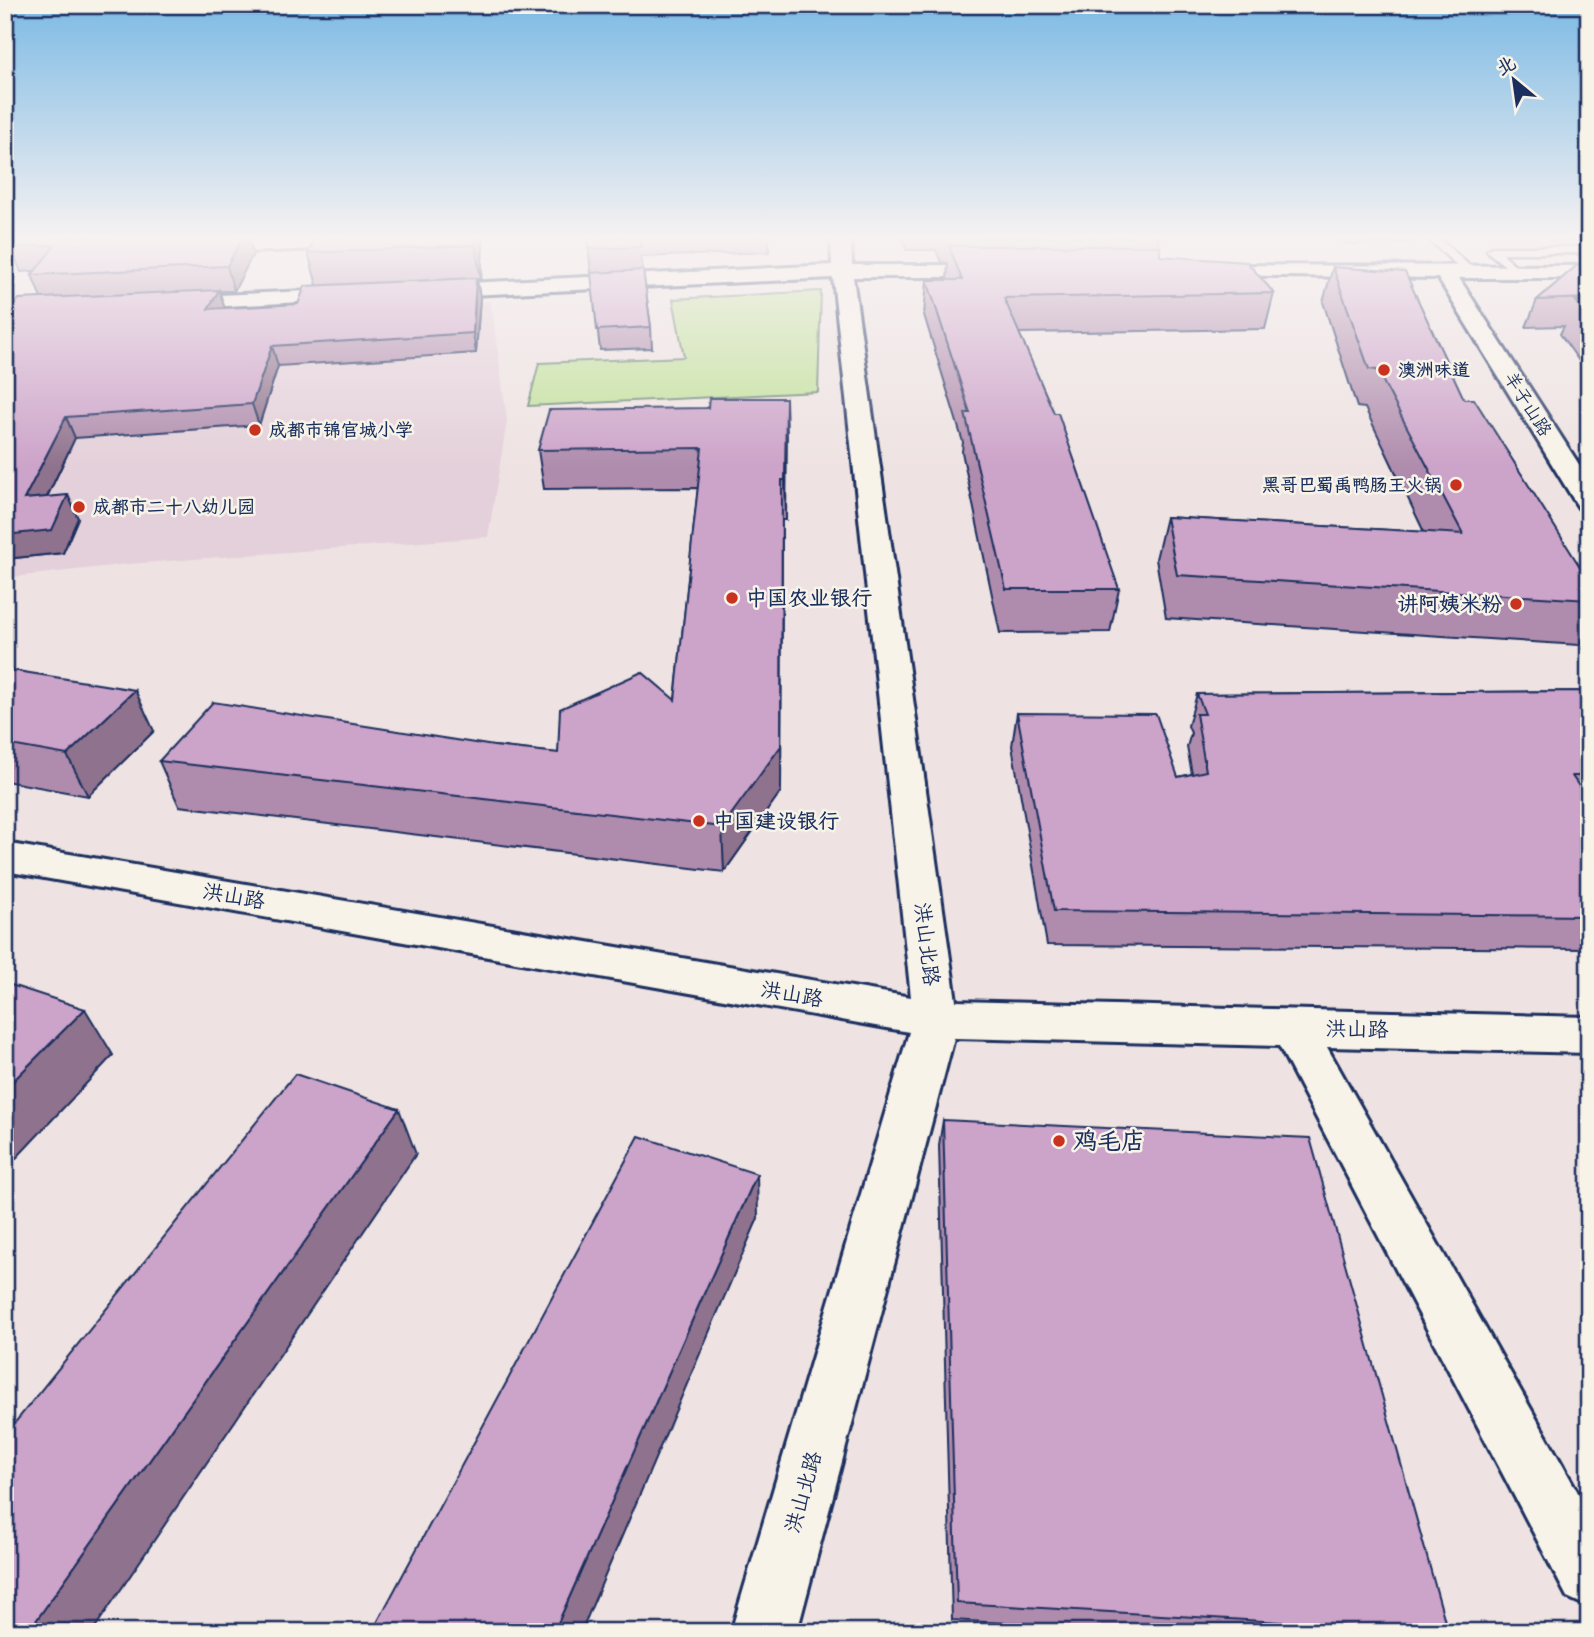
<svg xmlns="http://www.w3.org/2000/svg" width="1594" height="1637" viewBox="0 0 1594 1637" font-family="'Shantell Sans','LXGW WenKai TC',sans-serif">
	<rect width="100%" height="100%" fill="#eee3e2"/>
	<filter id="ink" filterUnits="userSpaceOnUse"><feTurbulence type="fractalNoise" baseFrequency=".0143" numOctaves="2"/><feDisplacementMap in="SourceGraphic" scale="14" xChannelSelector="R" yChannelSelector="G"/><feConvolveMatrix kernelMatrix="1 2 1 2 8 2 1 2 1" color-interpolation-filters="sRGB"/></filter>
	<g filter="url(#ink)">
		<path fill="#e4d0da" d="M 491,301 L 507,421 L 488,537 L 129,564 L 5,578 L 5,332 L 20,328 Z"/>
		<path fill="#c1e199" stroke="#6e887c" stroke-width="2" d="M 821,291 L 818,392 L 528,406 L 539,363 L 684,357 L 673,299 Z"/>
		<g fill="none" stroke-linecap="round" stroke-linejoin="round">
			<g stroke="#1b2f5e" stroke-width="5">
				<path id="lane" d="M 1426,237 L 1438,237 L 1473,269 L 1473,273 L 1465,273 Z
					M 1492,247 L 1589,247 L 1589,253 L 1502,253 L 1521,271 L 1515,274 L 1488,252 L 1487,250 Z"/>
			</g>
			<g stroke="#1b2f5e" stroke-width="6">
				<path id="street" d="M 8,237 L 28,237 L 12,258 L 5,260 L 5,241 Z
					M 315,237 L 471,237 L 462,243 L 224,253 L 214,247 L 224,241 Z
					M 831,237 L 851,237 L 852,265 L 999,265 L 1006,267 L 1009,271 L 1006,275 L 999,277 L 853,277 L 956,1001 L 1589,1017 L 1589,1053 L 1327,1047 L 1589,1512 L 1589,1607 L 1567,1597 L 1279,1046 L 954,1038 L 797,1632 L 731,1632 L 909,1032 L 5,871 L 5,843 L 911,997 L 833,278 L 426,297 L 419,295 L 416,291 L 419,287 L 426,285 L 832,265 Z
					M 1202,265 L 1589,266 L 1589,278 L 1459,278 L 1589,480 L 1589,510 L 1579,508 L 1575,502 L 1438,278 L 1195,275 L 1192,271 L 1195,267 Z
					M 352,289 L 359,291 L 363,295 L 359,299 L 171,309 L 163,308 L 160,303 L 163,298 L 171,297 Z"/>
			</g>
			<use href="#lane" fill="#f7f3e8" fill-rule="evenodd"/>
			<use href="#street" fill="#f7f3e8" fill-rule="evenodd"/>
		</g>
		<path fill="#af8cad" stroke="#1b2f5e" stroke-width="2" d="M 248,237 L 253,254 L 234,291 L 219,291 L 224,308 L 298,304 L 317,285 L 308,253 L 315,237 L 482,237 L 483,245 L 481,279 L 477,279 L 480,297 L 476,353 L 278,366 L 259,425 L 75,438 L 47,497 L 78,518 L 63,553 L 5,559 L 41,298 L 32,275 L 34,271 L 21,272 L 11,247 Z
			M 587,237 L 769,237 L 769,252 L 641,257 L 651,327 L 652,348 L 600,350 Z
			M 903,237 L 1159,237 L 1158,246 L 1160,256 L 1274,293 L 1265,329 L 1019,333 L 1119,589 L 1110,632 L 1000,633 L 962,452 L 963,442 L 924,315 L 927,280 L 947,280 L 948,263 L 941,262 L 936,250 L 906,250 Z
			M 1340,237 L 1412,237 L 1410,243 L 1346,244 Z
			M 1547,237 L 1589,237 L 1589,241 L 1552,241 Z
			M 1589,255 L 1589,375 L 1560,334 L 1564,326 L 1526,327 L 1537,300 Z
			M 1333,267 L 1464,399 L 1589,581 L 1589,626 L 1579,645 L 1166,618 L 1156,559 L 1166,517 L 1424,532 L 1365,408 L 1357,407 L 1323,302 Z
			M 786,398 L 786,520 L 782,520 L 781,791 L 724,872 L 179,806 L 159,761 L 494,746 L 558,753 L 675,700 L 698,488 L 544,489 L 538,450 L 708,408 Z
			M 5,669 L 154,731 L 88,796 L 5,781 Z
			M 1589,691 L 1589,949 L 1047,945 L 1012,746 L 1017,713 L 1178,777 L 1192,774 L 1187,747 L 1191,733 L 1188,726 L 1197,694 Z
			M 943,1120 L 1448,1632 L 1144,1632 L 952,1620 L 939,1145 Z"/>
		<path fill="#8f728d" stroke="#1b2f5e" stroke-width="2" d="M 243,237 L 248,237 L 253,254 L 234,291 L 227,266 Z
			M 476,237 L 482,237 L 483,245 L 481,279 L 475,245 Z
			M 476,278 L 480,297 L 476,353 L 473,333 Z
			M 219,290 L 225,309 L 208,309 Z
			M 272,346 L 278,366 L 259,425 L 252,404 Z
			M 786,398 L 787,436 L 786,520 L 785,480 Z
			M 66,417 L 75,438 L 35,522 L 24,499 Z
			M 68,495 L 78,518 L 63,553 L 5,559 L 5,535 Z
			M 782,520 L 781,791 L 724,872 L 722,827 Z
			M 135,690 L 154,731 L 88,796 L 67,755 Z
			M 85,1009 L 113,1055 L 5,1170 L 5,1089 Z
			M 399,1109 L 416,1154 L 92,1632 L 28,1632 Z
			M 757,1174 L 758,1218 L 581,1632 L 554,1632 Z"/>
		<path fill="#cca3c9" stroke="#1b2f5e" stroke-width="2" d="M 20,237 L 243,237 L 227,266 L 32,275 L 55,245 L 11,247 Z
			M 315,237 L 476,237 L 475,245 L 308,253 Z
			M 587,237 L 639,237 L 640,247 L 589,249 Z
			M 949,246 L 1160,246 L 1160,256 L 1247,262 L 1274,293 L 1004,298 L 1054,413 L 1058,413 L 1119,589 L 1006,589 L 965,413 L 970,413 L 927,280 L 962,280 Z
			M 1589,255 L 1589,298 L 1537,300 Z
			M 1333,267 L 1405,272 L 1464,399 L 1474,399 L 1589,581 L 1589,600 L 1177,575 L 1166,517 L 1463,534 L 1377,370 L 1369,369 Z
			M 643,270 L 651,327 L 597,330 L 591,273 Z
			M 476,278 L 473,333 L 272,346 L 252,404 L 66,417 L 24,499 L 68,495 L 52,530 L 5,535 L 5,317 L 19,299 L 219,290 L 208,309 L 298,304 L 305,286 Z
			M 1575,300 L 1589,304 L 1589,319 Z
			M 709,398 L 786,398 L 785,480 L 782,480 L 781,746 L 722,827 L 159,761 L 213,702 L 494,746 L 558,753 L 560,709 L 642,672 L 675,700 L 702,448 L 538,450 L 549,410 L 708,408 Z
			M 5,669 L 135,690 L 67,755 L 5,744 Z
			M 1589,691 L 1589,776 L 1572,776 L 1589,801 L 1589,916 L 1054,911 L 1017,713 L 1156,714 L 1178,777 L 1206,771 L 1196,714 L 1205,714 L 1197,694 Z
			M 5,983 L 85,1009 L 5,1089 Z
			M 295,1074 L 399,1109 L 28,1632 L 5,1632 L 5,1435 Z
			M 943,1120 L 1310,1138 L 1448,1632 L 957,1603 Z
			M 639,1136 L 757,1174 L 554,1632 L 372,1632 Z"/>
	</g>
	<linearGradient id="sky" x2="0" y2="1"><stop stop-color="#7dbae4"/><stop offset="0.51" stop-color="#f7f2f2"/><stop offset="1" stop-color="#f7f2f2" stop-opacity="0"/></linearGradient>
	<rect width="1594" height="467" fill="url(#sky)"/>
	<g fill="#c8321e" stroke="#f7f3e8" stroke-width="2.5">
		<circle cx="1384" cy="370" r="7"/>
		<circle cx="255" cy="430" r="7"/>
		<circle cx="1456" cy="485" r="7"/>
		<circle cx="79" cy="507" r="7"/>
		<circle cx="732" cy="598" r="7"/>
		<circle cx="1516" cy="604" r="7"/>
		<circle cx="699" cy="821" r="7"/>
		<circle cx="1059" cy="1141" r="7"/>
	</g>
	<g text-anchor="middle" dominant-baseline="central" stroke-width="5" stroke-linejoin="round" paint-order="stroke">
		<g font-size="18" font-weight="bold" fill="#1b2f5e" stroke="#f7f3e8" text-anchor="start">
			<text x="1398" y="370">澳洲味道</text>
			<text x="269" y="430">成都市锦官城小学</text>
			<text x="1442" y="485" text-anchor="end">黑哥巴蜀禹鸭肠王火锅</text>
			<text x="93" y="507">成都市二十八幼儿园</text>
		</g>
		<g font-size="18" fill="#1b2f5e" stroke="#f7f3e8">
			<text transform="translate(1528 404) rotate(58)">羊子山路</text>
		</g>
		<g font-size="21" font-weight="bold" fill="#1b2f5e" stroke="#f7f3e8" text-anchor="start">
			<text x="746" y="598">中国农业银行</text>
			<text x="1502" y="604" text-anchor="end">讲阿姨米粉</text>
			<text x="713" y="821">中国建设银行</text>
		</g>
		<g font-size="21" fill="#1b2f5e" stroke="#f7f3e8">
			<text transform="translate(234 896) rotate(10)">洪山路</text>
			<text transform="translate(927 944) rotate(83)">洪山北路</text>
			<text transform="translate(792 994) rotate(10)">洪山路</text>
			<text transform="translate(1357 1029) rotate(1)">洪山路</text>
			<text transform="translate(803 1492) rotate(-74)">洪山北路</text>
		</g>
		<g font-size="24" font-weight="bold" fill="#1b2f5e" stroke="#f7f3e8" text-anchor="start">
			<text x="1073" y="1141">鸡毛店</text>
		</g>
	</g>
	<rect width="1594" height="1637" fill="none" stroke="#f7f3e8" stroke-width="28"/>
	<rect x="14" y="14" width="1566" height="1609" fill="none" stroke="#1b2f5e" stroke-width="2.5" filter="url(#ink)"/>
	<g transform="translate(1514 80) rotate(331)" stroke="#f7f3e8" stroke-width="5" paint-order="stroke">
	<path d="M0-5L12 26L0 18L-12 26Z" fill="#1b2f5e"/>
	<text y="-10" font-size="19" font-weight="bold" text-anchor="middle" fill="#1b2f5e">北</text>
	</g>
</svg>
